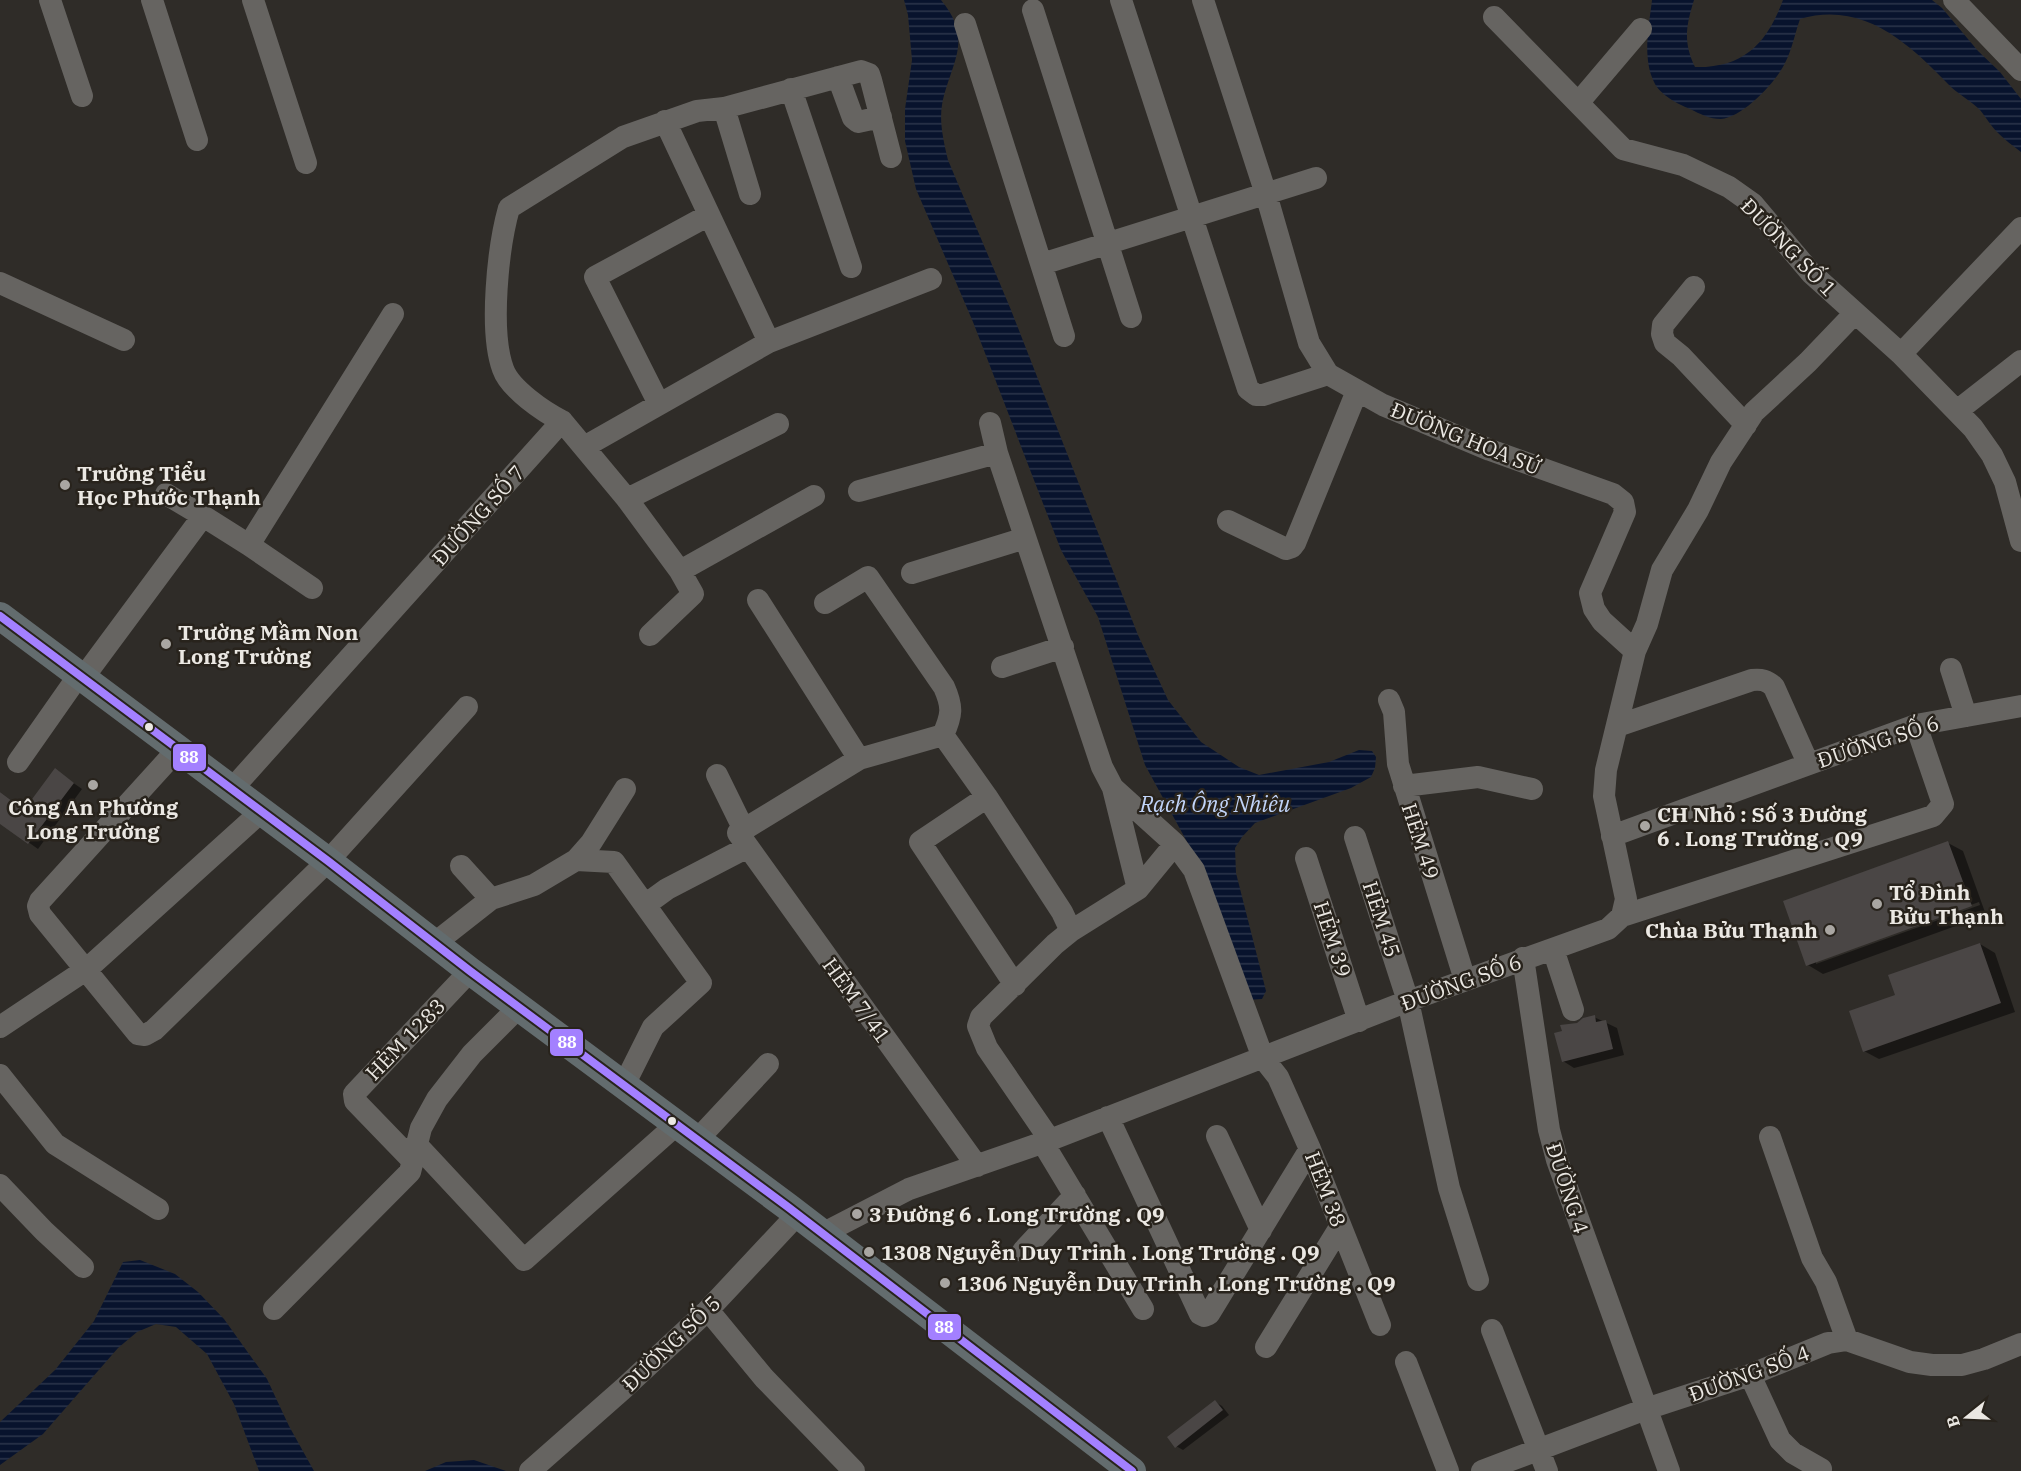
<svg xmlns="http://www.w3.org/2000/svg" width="2021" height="1471" viewBox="0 0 2021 1471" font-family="'IBM Plex Serif',serif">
	<defs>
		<pattern id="water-rules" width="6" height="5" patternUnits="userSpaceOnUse" patternTransform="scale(1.5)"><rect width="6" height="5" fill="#08132d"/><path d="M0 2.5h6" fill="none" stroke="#2c354b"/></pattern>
	</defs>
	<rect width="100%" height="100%" fill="#2f2c28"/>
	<path fill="url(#water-rules)" d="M 904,0 L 941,0 C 975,41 950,63 942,105 C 939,123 944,143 948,160 L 1011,310 L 1138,635 L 1168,700 L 1201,742 L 1239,767 L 1259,775 L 1329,762 L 1359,750 L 1372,751 L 1376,757 L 1375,768 L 1371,777 L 1351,788 L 1255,823 L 1242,837 L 1235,848 L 1236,873 L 1266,991 L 1262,999 L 1247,1000 L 1191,849 L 1145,765 L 1098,617 L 1061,550 L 973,322 L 916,189 L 905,141 L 905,109 L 912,60 L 908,15 Z
		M 1652,0 L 1694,0 C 1686,26 1683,42 1695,67 C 1744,68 1767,43 1783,0 L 1932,0 L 1942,8 L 1978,51 L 2000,72 L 2021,99 L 2021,152 C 2013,146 2004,139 1997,132 C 1990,125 1986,117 1980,110 C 1971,101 1960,95 1951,87 C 1911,46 1865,0 1800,19 C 1795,33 1792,50 1785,63 C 1776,82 1743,117 1721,119 C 1710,119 1700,114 1690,109 C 1678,104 1660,95 1654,82 C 1642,57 1649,26 1652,0 Z
		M 140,1260 L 175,1274 L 198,1292 L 224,1319 L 267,1379 L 289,1426 L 314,1471 L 259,1471 L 234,1404 L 207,1354 L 176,1327 L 156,1324 L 137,1332 L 118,1348 L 43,1434 L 0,1465 L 0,1422 L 55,1370 L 94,1321 L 123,1262 Z
		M 474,1460 L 506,1471 L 425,1471 L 446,1462 Z"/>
	<path fill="#0007" fill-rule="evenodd" d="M 55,770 L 82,789 L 38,849 L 0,822 L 0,792 L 25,811 Z
		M 1948,843 L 1963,851 L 1986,915 L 1823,974 L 1808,965 ZM 1979,902 L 1980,905 L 1816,964 L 1816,961 Z
		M 1980,944 L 1995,953 L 2015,1012 L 1879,1059 L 1864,1051 L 1897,996 Z
		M 1594,1017 L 1617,1028 L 1624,1055 L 1574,1068 L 1563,1061 L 1577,1024 Z
		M 1215,1402 L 1222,1406 L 1229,1415 L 1183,1450 L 1176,1446 Z"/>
	<path fill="#4a4645" d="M 55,768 L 74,783 L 28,844 L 0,824 L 0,792 L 24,810 Z
		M 1948,841 L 1972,906 L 1806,966 L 1783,901 Z
		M 1980,943 L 2001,1003 L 1863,1052 L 1849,1011 L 1895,995 L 1888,975 Z
		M 1595,1015 L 1596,1022 L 1606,1020 L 1613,1049 L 1562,1062 L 1554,1033 L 1562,1031 L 1560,1025 L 1577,1023 L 1583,1018 Z
		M 1215,1400 L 1223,1410 L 1175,1448 L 1167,1437 Z"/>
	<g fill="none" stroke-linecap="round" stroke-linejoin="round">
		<path stroke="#666461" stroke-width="22" d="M 50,0 L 82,96
			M 152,0 L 197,140
			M 253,0 L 306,163
			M 1121,0 L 1248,389 L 1256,395 L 1263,395 L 1328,374
			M 1203,0 L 1266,194 L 1309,343 L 1328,374 L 1383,405 L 1490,450 L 1613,494 L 1623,502 L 1625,512 L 1590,593 L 1594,609 L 1602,621 L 1635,651
			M 1954,0 L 2021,70
			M 1033,10 L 1131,317
			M 1494,17 L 1623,149 L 1683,165 L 1729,187 L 1753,204 L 1811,273 L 1901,354 L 1973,428 L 1992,455 L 2005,482 L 2021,541
			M 965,24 L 1064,336
			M 838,77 L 853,118 L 858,122 L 881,117
			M 791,89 L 851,267
			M 1579,102 L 1641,29
			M 724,108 L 750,194
			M 665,121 L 769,342
			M 1042,264 L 1316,178
			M 0,283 L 124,340
			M 1694,287 L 1663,325 L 1662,334 L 1665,343 L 1681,356 L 1746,425
			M 1901,354 L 2021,228
			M 659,404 L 595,277 L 709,215
			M 1957,411 L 2021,361
			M 562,421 L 627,499 L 680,571
			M 990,423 L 997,453 L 1102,767 L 1113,788 L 1175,844 L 1194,870 L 1263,1058 L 1278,1077 L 1310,1149 L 1380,1325
			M 584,447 L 769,342 L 931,279
			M 859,491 L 997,453
			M 166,494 L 203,516
			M 627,499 L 778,424
			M 1228,521 L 1286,549 L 1292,547 L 1295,543 L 1357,391
			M 249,545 L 393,314
			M 912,573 L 1025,538
			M 758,600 L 859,759 L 943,735
			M 825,603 L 868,577 L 944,687 C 953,707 952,715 943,735 L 987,797 L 1062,912 L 1071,931 L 1055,944 L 981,1017 L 978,1026 L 987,1048 L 1050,1140
			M 650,635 L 693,594 L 680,571 L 814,496
			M 1002,667 L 1063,647
			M 1951,669 L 1966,716
			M 83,678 L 203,516 L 249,545 L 312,588
			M 1389,700 L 1394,712 L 1398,764 L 1465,980
			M 1617,726 L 1752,680 C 1761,679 1767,680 1774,687 L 1808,763
			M 178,749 L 40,901 L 38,906 L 40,914 L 138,1034 L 145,1035 L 154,1030 L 328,861 L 467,707
			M 859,759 L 738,833 L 977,1166
			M 18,762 L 79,675
			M 717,775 L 744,830
			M 1404,786 L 1478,777 L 1532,789
			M 1113,788 L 1138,889 L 1175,844
			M 232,789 L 562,421 C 544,412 510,389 503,369 C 489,331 498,247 509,208 L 623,137 L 697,111 L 724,108 L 861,71 L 869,74 L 871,80 L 891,157
			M 987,797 L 920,842 L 1015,985
			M 1612,836 L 1916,725 L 2021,706
			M 1355,837 L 1408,1001 L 1449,1188 L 1478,1280
			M 1306,858 L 1359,1021
			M 576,860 L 614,862 L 701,983 L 653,1027 L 624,1085
			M 461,866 L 491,899
			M 645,905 L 667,889 L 746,848
			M 1622,916 L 1933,816 L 1943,804 L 1916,725
			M 1071,931 L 1138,889
			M 435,943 L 491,899 L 534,885 L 576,860 L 591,843 L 625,789
			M 1553,949 L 1573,1010
			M 1523,958 L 1549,1130 L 1557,1160 L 1669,1471
			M 0,1027 L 87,969 L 262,811
			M 0,1075 L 55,1144 L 158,1209
			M 1108,1117 L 1200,1314 L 1204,1316 L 1209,1314 L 1310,1149
			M 1217,1136 L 1261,1230
			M 1770,1137 L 1812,1258 L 1826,1282 L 1847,1340
			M 697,1140 L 768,1064
			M 1043,1143 L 1143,1309
			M 416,1144 L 524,1260 L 676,1125
			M 413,1161 L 355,1101 L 354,1094 L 470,971
			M 0,1185 L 44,1231 L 83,1267
			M 822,1234 L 909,1189 L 1050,1140 L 1408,1001 L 1608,929 L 1622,916 L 1626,899 L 1604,796 L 1606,770 L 1635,651 L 1647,624 L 1662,570 L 1698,510 L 1721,462 L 1754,412 L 1808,362 L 1854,314
			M 1023,1251 L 1075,1195
			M 274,1309 L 410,1172 L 421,1128 L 437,1099 L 472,1054 L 519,1007
			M 708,1310 L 764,1378 L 854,1471
			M 1492,1330 L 1547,1471
			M 1266,1347 L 1340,1227
			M 1406,1362 L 1448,1471
			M 1750,1375 L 1780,1440 L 1793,1453 L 1821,1469
			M 530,1471 L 623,1389 L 708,1310 L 796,1216
			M 1482,1471 L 1646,1409 L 1750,1375 L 1828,1343 L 1847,1340 L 1910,1362 L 1932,1365 L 1962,1365 L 1984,1359 L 2021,1344"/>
		<path stroke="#636c6e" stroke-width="28" d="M 0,616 L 328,861 L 470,971 L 788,1207 L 1132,1471"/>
		<g stroke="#28231c" stroke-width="12">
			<path id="bus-1" d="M 0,616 L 328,861 L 470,971 L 788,1207 L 1132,1471"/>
		</g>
		<use href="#bus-1" stroke="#a380ff" stroke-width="8"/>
	</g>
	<g fill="#a9a6a2" stroke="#28231c" stroke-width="2">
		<circle cx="65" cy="485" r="6"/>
		<circle cx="166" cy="644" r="6"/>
		<circle cx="93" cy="785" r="6"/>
		<circle cx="1645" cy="826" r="6"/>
		<circle cx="1877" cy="904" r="6"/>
		<circle cx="1830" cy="930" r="6"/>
		<circle cx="857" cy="1214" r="6"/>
		<circle cx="869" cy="1252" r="6"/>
		<circle cx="945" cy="1283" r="6"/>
	</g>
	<g fill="#ebe8e3" stroke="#28231c" stroke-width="2">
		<circle cx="149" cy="727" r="5"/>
		<circle cx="672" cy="1121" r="5"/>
	</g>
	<g text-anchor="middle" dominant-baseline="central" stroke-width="5" stroke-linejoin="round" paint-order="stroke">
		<g font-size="21" fill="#ebe8e3" stroke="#28231c">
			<text transform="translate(1789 247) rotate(46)">ĐƯỜNG SỐ 1</text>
			<text transform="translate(1466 438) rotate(22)">ĐƯỜNG HOA SỨ</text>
			<text transform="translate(478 515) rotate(-48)">ĐƯỜNG SỐ 7</text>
			<text transform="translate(1878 741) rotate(-18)">ĐƯỜNG SỐ 6</text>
			<text transform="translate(1421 841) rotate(72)">HẺM 49</text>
			<text transform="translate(1382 919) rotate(72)">HẺM 45</text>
			<text transform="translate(1333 939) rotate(72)">HẺM 39</text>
			<text transform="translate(1461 982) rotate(-20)">ĐƯỜNG SỐ 6</text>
			<text transform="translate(857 1000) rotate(54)">HẺM 7/41</text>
			<text transform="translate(405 1039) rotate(-46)">HẺM 1283</text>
			<text transform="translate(1568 1188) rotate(72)">ĐƯỜNG 4</text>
			<text transform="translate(1326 1189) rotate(69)">HẺM 38</text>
			<text transform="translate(671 1343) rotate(-44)">ĐƯỜNG SỐ 5</text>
			<text transform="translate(1749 1373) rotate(-20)">ĐƯỜNG SỐ 4</text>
		</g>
		<g font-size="21" font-weight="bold" fill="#ebe8e3" stroke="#28231c" text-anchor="start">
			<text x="77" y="473">Trường Tiểu<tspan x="77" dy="24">Học Phước Thạnh</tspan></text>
			<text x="178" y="632">Trường Mầm Non<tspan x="178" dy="24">Long Trường</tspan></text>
			<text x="93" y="807" text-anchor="middle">Công An Phường<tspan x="93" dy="24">Long Trường</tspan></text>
			<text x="1657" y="814">CH Nhỏ : Số 3 Đường<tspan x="1657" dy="24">6 . Long Trường . Q9</tspan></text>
			<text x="1889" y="892">Tổ Đình<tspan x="1889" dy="24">Bửu Thạnh</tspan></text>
			<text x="1818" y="930" text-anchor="end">Chùa Bửu Thạnh</text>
			<text x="869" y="1214">3 Đường 6 . Long Trường . Q9</text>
			<text x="881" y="1252">1308 Nguyễn Duy Trinh . Long Trường . Q9</text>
			<text x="957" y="1283">1306 Nguyễn Duy Trinh . Long Trường . Q9</text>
		</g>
		<g font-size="22" font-style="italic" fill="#c1d4f9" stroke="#28231c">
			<text x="1215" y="803">Rạch Ông Nhiêu</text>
		</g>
	</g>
	<g stroke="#28231c" stroke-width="2">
		<rect x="172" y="743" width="35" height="29" rx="6" fill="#a380ff"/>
		<rect x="549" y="1028" width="35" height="29" rx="6" fill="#a380ff"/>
		<rect x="927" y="1313" width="35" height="28" rx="6" fill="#a380ff"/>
	</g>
	<g font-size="16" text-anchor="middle" font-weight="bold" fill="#fff">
		<text x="189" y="763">88</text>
		<text x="567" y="1048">88</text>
		<text x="944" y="1333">88</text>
	</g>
	<g transform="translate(1967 1417) rotate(252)" stroke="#28231c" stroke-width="4.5" paint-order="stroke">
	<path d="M0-4.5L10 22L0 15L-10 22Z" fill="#ebe8e3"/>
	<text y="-9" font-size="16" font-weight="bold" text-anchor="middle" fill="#ebe8e3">B</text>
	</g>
</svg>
